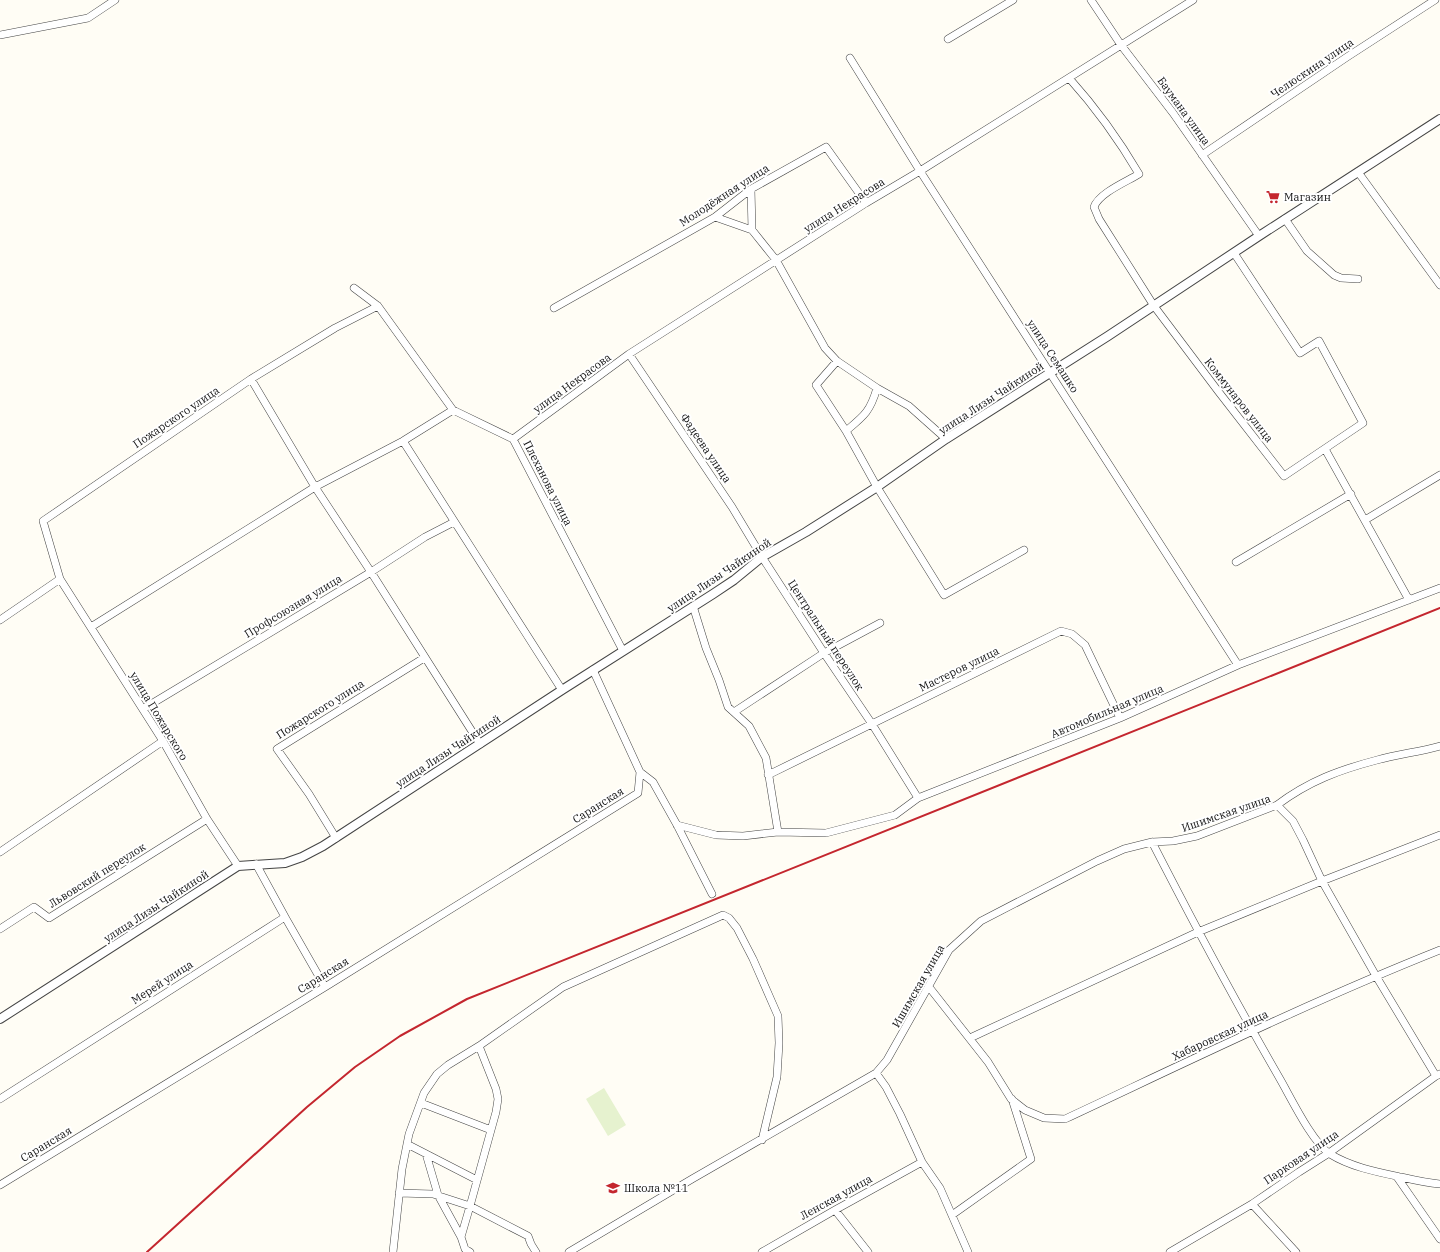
<svg xmlns="http://www.w3.org/2000/svg" width="1440" height="1252" viewBox="0 0 1440 1252" font-family="'IBM Plex Serif',serif">
	<rect width="100%" height="100%" fill="#fffdf5"/>
	<path fill="#e6f2cf" d="M 604,1088 L 626,1125 L 608,1136 L 586,1099 Z"/>
	<g fill="none" stroke-linecap="round" stroke-linejoin="round">
		<g stroke="#444" stroke-width="8">
			<path id="minor" d="M 1091,0 L 1121,45 L 1173,113 L 1259,236
				M 0,35 L 88,18 L 115,0
				M 948,39 L 1013,0
				M 850,58 L 920,171 L 1238,665
				M 1069,78 C 1096,108 1119,140 1139,174 C 1126,182 1099,193 1094,207 L 1099,219 L 1154,306 L 1218,391 L 1284,476 L 1363,423 L 1319,341 L 1300,353 L 1234,253
				M 1202,155 L 1347,57 L 1435,0
				M 1358,172 L 1440,285
				M 751,189 L 752,230
				M 715,217 L 752,230 L 776,260 L 825,348 L 837,361 L 877,388 L 909,406 L 946,439
				M 1285,219 L 1307,251 L 1334,275 L 1341,278 L 1358,279
				M 354,288 L 378,306 L 453,410 L 513,439 L 623,651
				M 554,308 L 715,217 L 751,189 L 826,147 L 866,203
				M 629,354 L 732,507 L 762,557 L 824,653 L 872,724 L 918,798
				M 837,361 L 816,385 L 846,431 L 877,487 L 944,595 L 1024,550
				M 251,379 L 315,487 L 371,572 L 480,744
				M 846,431 C 864,416 870,412 877,388
				M 513,439 L 629,354 L 866,203 L 920,171 L 1193,0
				M 403,441 L 562,690
				M 1325,449 L 1409,600
				M 1365,520 L 1440,475
				M 1236,562 L 1351,494
				M 693,606 L 706,648 L 719,680 L 728,707 L 749,726 L 766,758 L 778,832
				M 0,620 L 60,579
				M 91,627 L 315,487 L 403,441 L 453,410
				M 593,670 L 640,772 L 653,782 L 677,825 L 712,894
				M 143,709 L 371,572 L 425,537 L 454,522
				M 734,712 L 824,653 L 880,623
				M 768,775 L 1061,631 L 1072,634 L 1085,645 L 1120,718
				M 1277,805 C 1309,781 1339,770 1377,760 C 1398,754 1419,752 1440,746
				M 677,825 L 716,835 L 743,836 L 778,832 L 826,833 L 895,815 L 918,798 L 1120,718 L 1238,665 L 1440,588
				M 336,838 L 309,794 L 277,749 L 424,658
				M 1152,842 C 1193,922 1235,1001 1280,1079 C 1291,1098 1312,1142 1330,1154 C 1351,1167 1377,1172 1401,1177 C 1414,1180 1427,1183 1440,1184
				M 0,852 L 163,741
				M 238,866 L 207,819 L 163,741 L 60,579 L 43,521 L 251,379 L 335,328 L 378,306
				M 285,917 L 325,987
				M 0,929 L 34,907 L 49,918 L 207,819
				M 929,987 L 988,1062 L 1011,1099 L 1025,1110 L 1044,1118 L 1065,1119 C 1189,1061 1312,1001 1440,950
				M 970,1038 L 1198,932 L 1322,881 L 1440,835
				M 479,1046 L 496,1089 L 498,1099 L 496,1112 L 470,1206 L 528,1236 L 531,1244 L 536,1252
				M 876,1073 L 886,1087 L 900,1114 L 922,1162 L 940,1188 L 968,1252
				M 0,1099 L 285,917 L 256,864
				M 421,1103 L 491,1130
				M 407,1144 L 477,1180
				M 426,1154 L 438,1195 L 461,1237
				M 1397,1177 L 1440,1239
				M 0,1185 L 325,987 L 638,793 L 640,772
				M 399,1193 L 433,1194 L 470,1206 L 461,1237 L 465,1249 L 470,1252
				M 1252,1204 L 1296,1252
				M 835,1210 L 868,1252
				M 952,1215 L 1031,1159 L 1012,1099
				M 393,1252 L 402,1169 L 409,1134 L 424,1093 L 437,1074 L 448,1065 L 479,1046 L 563,987 L 723,915 L 729,918 L 737,928 L 753,959 L 778,1016 L 779,1043 L 777,1077 L 762,1140
				M 569,1252 L 692,1179 L 876,1073 L 887,1060 L 949,950 L 981,921 L 1097,861 L 1124,849 L 1152,842 L 1173,841 L 1197,836 L 1277,805 L 1293,821 L 1303,840 L 1322,881 L 1376,976 L 1436,1076
				M 762,1252 L 835,1210 L 922,1162
				M 1170,1252 L 1252,1204 L 1299,1172 L 1329,1153 L 1436,1076 L 1440,1074"/>
		</g>
		<g stroke="#444" stroke-width="10">
			<path id="tertiary" d="M 0,1019 L 238,866 L 285,863 L 302,857 L 323,846 L 562,690 L 713,594 L 734,580 L 762,557 L 806,532 L 877,487 L 946,439 L 1108,336 L 1259,236 L 1440,119"/>
		</g>
		<use href="#minor" stroke="#fff" stroke-width="7"/>
		<use href="#tertiary" stroke="#fff" stroke-width="8"/>
		<path stroke="#c4262e" stroke-width="2" d="M 147,1252 L 307,1107 L 355,1067 L 400,1036 L 467,999 L 1440,608"/>
	</g>
	<defs>
		<g id="supermarket-bare" transform="scale(1.08)"><path d="M-6-5.5h2.5l.6 2H6L4.5 2H-2.5L-4.4-4H-6ZM-1.5 3.2a1.3 1.3 0 1 0 .1 0ZM3 3.2a1.3 1.3 0 1 0 .1 0Z" fill="#c4262e" stroke="#fff" stroke-width="2.5" paint-order="stroke"/></g>
		<g id="school-bare" transform="scale(1.08)"><path d="M0-5L7-2L0 1L-7-2ZM-4 1L0 2.5L4 1V4Q0 6-4 4Z" fill="#c4262e" stroke="#fff" stroke-width="2.5" paint-order="stroke"/></g>
	</defs>
	<g fill-rule="evenodd">
		<use href="#supermarket-bare" x="1273" y="197"/>
		<use href="#school-bare" x="613" y="1188"/>
	</g>
	<g text-anchor="middle" dominant-baseline="central" stroke-width="4" stroke-linejoin="round" paint-order="stroke">
		<g font-size="11" fill="#111" stroke="#fff">
			<text transform="translate(1312 68) rotate(-34)">Челюскина улица</text>
			<text transform="translate(1184 111) rotate(54)">Баумана улица</text>
			<text transform="translate(724 195) rotate(-33)">Молодёжная улица</text>
			<text transform="translate(844 205) rotate(-32)">улица Некрасова</text>
			<text transform="translate(1053 356) rotate(57)">улица Семашко</text>
			<text transform="translate(572 383) rotate(-36)">улица Некрасова</text>
			<text transform="translate(991 398) rotate(-33)">улица Лизы Чайкиной</text>
			<text transform="translate(1239 400) rotate(52)">Коммунаров улица</text>
			<text transform="translate(176 417) rotate(-34)">Пожарского улица</text>
			<text transform="translate(706 448) rotate(56)">Фадеева улица</text>
			<text transform="translate(548 483) rotate(63)">Плеханова улица</text>
			<text transform="translate(719 575) rotate(-34)">улица Лизы Чайкиной</text>
			<text transform="translate(293 606) rotate(-31)">Профсоюзная улица</text>
			<text transform="translate(826 635) rotate(57)">Центральный переулок</text>
			<text transform="translate(959 669) rotate(-26)">Мастеров улица</text>
			<text transform="translate(320 709) rotate(-32)">Пожарского улица</text>
			<text transform="translate(1107 711) rotate(-23)">Автомобильная улица</text>
			<text transform="translate(159 716) rotate(59)">улица Пожарского</text>
			<text transform="translate(448 751) rotate(-33)">улица Лизы Чайкиной</text>
			<text transform="translate(598 805) rotate(-32)">Саранская</text>
			<text transform="translate(1226 813) rotate(-19)">Ишимская улица</text>
			<text transform="translate(97 875) rotate(-32)">Львовский переулок</text>
			<text transform="translate(156 906) rotate(-33)">улица Лизы Чайкиной</text>
			<text transform="translate(323 975) rotate(-32)">Саранская</text>
			<text transform="translate(162 982) rotate(-33)">Мерей улица</text>
			<text transform="translate(918 986) rotate(-60)">Ишимская улица</text>
			<text transform="translate(1220 1035) rotate(-25)">Хабаровская улица</text>
			<text transform="translate(46 1144) rotate(-31)">Саранская</text>
			<text transform="translate(1301 1157) rotate(-34)">Парковая улица</text>
			<text transform="translate(836 1197) rotate(-29)">Ленская улица</text>
		</g>
		<g font-size="11" fill="#111" stroke="#fff" text-anchor="start">
			<text x="1284" y="197">Магазин</text>
			<text x="624" y="1188">Школа №11</text>
		</g>
	</g>
</svg>
